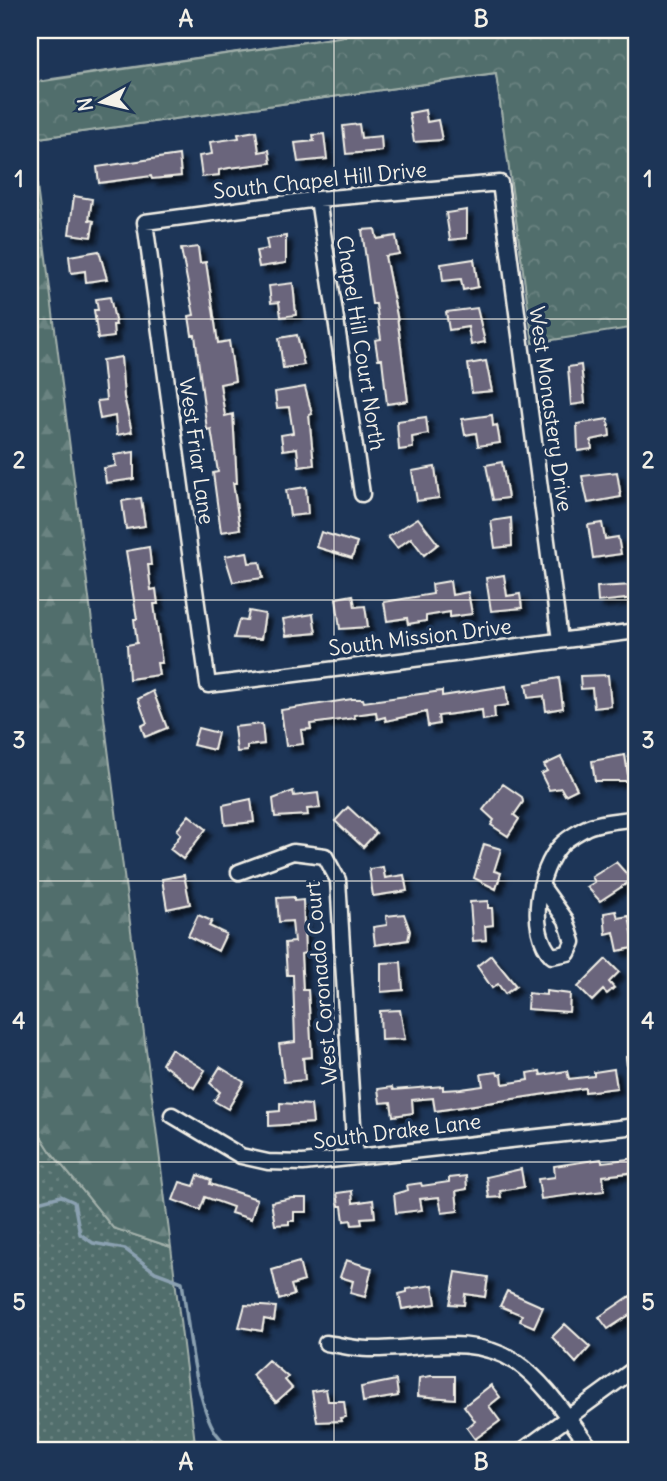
<svg xmlns="http://www.w3.org/2000/svg" width="667" height="1481" viewBox="0 0 667 1481" font-family="Delius,sans-serif">
	<defs>
		<pattern id="grass-dots" width="8" height="8" patternUnits="userSpaceOnUse" patternTransform="scale(1.75)"><rect width="8" height="8" fill="#516e6c"/><path d="M2 2h.1M6 6h.1" fill="none" stroke="#6b8381" stroke-width="1.8" stroke-linecap="round"/></pattern>
		<pattern id="forest-firs" width="22" height="20" patternUnits="userSpaceOnUse" patternTransform="scale(1.75)"><rect width="22" height="20" fill="#516e6c"/><path d="M5 1l3.5 6h-7zM16 11l3.5 6h-7z" fill="#6b8381"/></pattern>
		<pattern id="park-crowns" width="20" height="18" patternUnits="userSpaceOnUse" patternTransform="scale(1.75)"><rect width="20" height="18" fill="#516e6c"/><path d="M2 6a3 3 0 1 1 6 0M12 15a3 3 0 1 1 6 0" fill="none" stroke="#6b8381"/></pattern>
		<filter id="shadow"><feDropShadow dx="5.5" dy="5.5" stdDeviation="2" flood-color="#0009"/></filter>
	</defs>
	<rect width="100%" height="100%" fill="#1d3557"/>
	<filter id="ink" filterUnits="userSpaceOnUse"><feTurbulence type="fractalNoise" baseFrequency=".0143" numOctaves="2"/><feDisplacementMap in="SourceGraphic" scale="14" xChannelSelector="R" yChannelSelector="G"/><feConvolveMatrix kernelMatrix="1 2 1 2 8 2 1 2 1" color-interpolation-filters="sRGB"/></filter>
	<g filter="url(#ink)">
		<path fill="url(#grass-dots)" stroke="#a2b0aa" stroke-width="2" d="M 30,1119 L 51,1152 L 113,1228 L 171,1247 L 196,1451 L 30,1451 Z"/>
		<path fill="url(#forest-firs)" stroke="#a2b0aa" stroke-width="2" d="M 345,30 L 480,30 L 637,327 L 527,297 L 496,74 L 31,139 L 171,1247 L 113,1228 L 51,1152 L 30,1119 L 30,95 L 52,79 L 346,36 Z"/>
		<path fill="url(#park-crowns)" stroke="#a2b0aa" stroke-width="2" d="M 345,30 L 637,30 L 637,327 L 533,343 L 496,74 L 31,139 L 30,83 L 346,36 Z"/>
		<g fill="none" stroke-linecap="round" stroke-linejoin="round">
			<path stroke="#8ba1b1" stroke-width="3.5" d="M 30,1204 L 61,1196 L 74,1202 L 80,1234 L 93,1243 L 125,1249 L 155,1272 L 182,1282 C 188,1321 195,1401 216,1433 C 222,1442 233,1448 243,1451"/>
		</g>
		<path fill="#6b657b" stroke="#f4f1e8" stroke-width="2" filter="url(#shadow)" d="M 425,110 L 427,122 L 438,120 L 442,140 L 414,142 L 409,113 Z
			M 359,124 L 361,138 L 381,136 L 382,151 L 346,154 L 343,126 Z
			M 256,131 L 259,152 L 269,150 L 271,163 L 229,168 L 219,170 L 219,175 L 202,177 L 199,156 L 212,154 L 210,142 L 239,138 L 238,134 Z
			M 324,134 L 327,159 L 298,162 L 295,143 L 314,141 L 313,135 Z
			M 179,155 L 181,176 L 152,179 L 151,176 L 99,183 L 97,167 Z
			M 74,196 L 92,199 L 89,220 L 94,221 L 91,237 L 69,234 Z
			M 467,210 L 467,238 L 450,240 L 446,213 Z
			M 375,229 L 377,239 L 396,236 L 399,254 L 385,256 L 397,316 L 408,401 L 387,404 L 382,359 L 378,359 L 375,340 L 381,339 L 376,304 L 372,304 L 362,230 Z
			M 286,236 L 286,263 L 259,267 L 256,251 L 268,249 L 266,239 Z
			M 198,247 L 200,263 L 206,262 L 218,343 L 229,341 L 235,381 L 220,384 L 225,416 L 233,414 L 237,483 L 233,483 L 240,529 L 221,532 L 213,473 L 218,472 L 211,429 L 207,430 L 195,335 L 192,335 L 189,316 L 194,315 L 181,249 Z
			M 99,251 L 107,279 L 86,282 L 85,271 L 71,273 L 69,256 Z
			M 474,259 L 478,287 L 463,290 L 461,279 L 443,281 L 441,264 Z
			M 293,283 L 296,315 L 281,317 L 279,302 L 271,303 L 269,286 Z
			M 110,297 L 116,325 L 113,325 L 114,337 L 98,339 L 94,310 L 98,310 L 96,299 Z
			M 477,308 L 485,342 L 471,345 L 468,327 L 449,330 L 446,312 Z
			M 297,335 L 304,365 L 283,368 L 279,338 Z
			M 121,357 L 124,397 L 132,432 L 117,435 L 115,416 L 100,419 L 97,401 L 106,400 L 102,360 Z
			M 486,361 L 492,391 L 472,393 L 468,364 Z
			M 581,365 L 585,403 L 571,405 L 568,367 Z
			M 305,387 L 312,414 L 309,415 L 314,465 L 299,467 L 297,448 L 283,450 L 281,435 L 293,433 L 289,407 L 277,408 L 275,392 Z
			M 492,415 L 493,426 L 497,425 L 500,443 L 478,446 L 476,433 L 465,435 L 462,419 Z
			M 426,417 L 428,434 L 412,437 L 413,448 L 399,450 L 397,421 Z
			M 608,419 L 610,436 L 591,440 L 592,449 L 578,451 L 577,424 Z
			M 134,452 L 134,479 L 106,483 L 104,468 L 116,466 L 114,455 Z
			M 502,462 L 508,498 L 493,500 L 486,465 Z
			M 435,467 L 439,498 L 417,501 L 412,471 Z
			M 617,472 L 621,497 L 588,503 L 582,476 Z
			M 306,487 L 308,514 L 290,516 L 286,490 Z
			M 141,498 L 145,526 L 126,529 L 122,501 Z
			M 418,518 L 438,544 L 424,555 L 411,538 L 397,548 L 388,537 Z
			M 511,518 L 512,546 L 495,548 L 491,521 Z
			M 602,523 L 605,539 L 618,537 L 621,554 L 593,558 L 588,525 Z
			M 321,532 L 357,543 L 352,558 L 316,547 Z
			M 149,547 L 151,565 L 148,565 L 151,590 L 156,589 L 158,604 L 154,604 L 162,663 L 157,663 L 159,675 L 129,679 L 127,645 L 137,643 L 134,619 L 137,619 L 126,551 Z
			M 247,552 L 249,563 L 260,562 L 263,578 L 233,582 L 225,556 Z
			M 504,575 L 507,596 L 520,594 L 522,608 L 491,611 L 486,578 Z
			M 450,581 L 452,595 L 468,592 L 472,614 L 450,617 L 450,612 L 426,616 L 426,621 L 408,624 L 407,618 L 387,621 L 384,602 L 433,594 L 432,584 Z
			M 633,585 L 635,598 L 598,602 L 597,587 Z
			M 353,595 L 355,607 L 365,606 L 368,627 L 340,629 L 336,598 Z
			M 249,611 L 265,614 L 261,639 L 234,638 L 239,620 L 247,621 Z
			M 313,614 L 316,633 L 286,636 L 283,619 Z
			M 608,675 L 611,706 L 594,708 L 592,688 L 581,689 L 580,676 Z
			M 559,678 L 563,708 L 546,711 L 544,696 L 528,698 L 526,684 Z
			M 506,686 L 508,705 L 494,707 L 495,718 L 483,720 L 482,710 L 438,716 L 439,724 L 428,726 L 426,712 L 386,721 L 385,717 L 377,719 L 376,712 L 354,715 L 355,718 L 310,724 L 311,729 L 301,730 L 303,744 L 286,746 L 281,710 L 352,699 L 363,699 L 364,702 L 442,691 L 442,696 Z
			M 153,691 L 167,728 L 145,737 L 141,726 L 147,723 L 138,699 Z
			M 262,724 L 264,744 L 247,746 L 247,751 L 237,752 L 234,727 Z
			M 198,728 L 218,733 L 214,750 L 193,745 Z
			M 625,755 L 629,781 L 595,781 L 592,761 Z
			M 561,757 L 577,789 L 565,795 L 561,788 L 549,790 L 541,774 L 547,771 L 544,765 Z
			M 503,784 L 522,797 L 523,802 L 514,815 L 519,819 L 508,836 L 491,825 L 494,820 L 483,810 Z
			M 293,791 L 294,796 L 318,793 L 320,808 L 307,809 L 308,815 L 275,817 L 273,799 Z
			M 251,799 L 254,822 L 225,825 L 223,805 Z
			M 348,807 L 376,833 L 363,847 L 335,821 Z
			M 189,815 L 206,829 L 183,859 L 170,849 L 181,834 L 177,830 Z
			M 484,844 L 501,849 L 494,871 L 501,873 L 496,889 L 474,878 Z
			M 616,862 L 632,880 L 600,901 L 587,887 L 595,882 L 592,877 Z
			M 383,867 L 385,878 L 404,875 L 407,891 L 373,896 L 369,869 Z
			M 184,875 L 190,904 L 167,909 L 162,879 Z
			M 294,897 L 294,901 L 303,900 L 305,953 L 301,954 L 303,990 L 308,990 L 312,1057 L 303,1058 L 305,1080 L 284,1082 L 279,1044 L 295,1042 L 293,975 L 287,975 L 285,943 L 294,942 L 292,921 L 279,922 L 277,898 Z
			M 488,901 L 488,908 L 492,908 L 493,925 L 485,926 L 486,940 L 473,941 L 470,902 Z
			M 616,911 L 618,918 L 629,916 L 633,937 L 637,937 L 637,947 L 618,951 L 614,932 L 606,934 L 604,913 Z
			M 404,914 L 410,931 L 408,940 L 375,945 L 373,927 L 387,925 L 386,916 Z
			M 198,915 L 212,921 L 209,926 L 226,934 L 218,951 L 188,936 Z
			M 491,955 L 516,986 L 505,994 L 498,984 L 492,988 L 477,966 Z
			M 606,959 L 619,972 L 609,982 L 614,988 L 607,994 L 603,990 L 592,1001 L 578,987 Z
			M 401,962 L 403,990 L 381,992 L 381,963 Z
			M 546,991 L 570,994 L 569,1012 L 527,1009 L 528,993 L 546,995 Z
			M 400,1010 L 405,1039 L 381,1040 L 380,1011 Z
			M 171,1049 L 205,1070 L 194,1088 L 162,1064 Z
			M 637,1056 L 637,1074 L 628,1075 L 626,1057 Z
			M 220,1067 L 244,1082 L 228,1109 L 214,1101 L 220,1092 L 210,1083 Z
			M 614,1069 L 617,1088 L 585,1092 L 585,1088 L 435,1111 L 433,1098 L 412,1100 L 413,1113 L 393,1116 L 391,1102 L 380,1103 L 378,1089 L 392,1087 L 393,1090 L 443,1086 L 443,1090 L 461,1089 L 483,1086 L 481,1074 L 497,1072 L 498,1075 L 502,1074 L 503,1084 L 529,1080 L 528,1073 L 540,1071 L 541,1075 L 567,1071 L 569,1079 L 594,1076 L 594,1072 Z
			M 280,1103 L 311,1105 L 313,1123 L 269,1126 L 269,1112 L 280,1111 Z
			M 637,1158 L 637,1172 L 603,1176 L 604,1191 L 541,1199 L 538,1179 L 555,1177 L 554,1166 L 601,1159 L 602,1162 Z
			M 521,1169 L 524,1187 L 500,1191 L 501,1197 L 489,1198 L 486,1177 Z
			M 198,1175 L 211,1180 L 210,1184 L 257,1199 L 251,1219 L 231,1213 L 233,1207 L 205,1197 L 200,1210 L 173,1200 L 180,1182 L 194,1186 Z
			M 466,1176 L 467,1189 L 456,1191 L 458,1211 L 442,1213 L 439,1197 L 420,1199 L 422,1210 L 396,1213 L 394,1194 L 408,1190 L 407,1185 L 421,1183 L 422,1186 L 449,1182 L 449,1178 Z
			M 352,1191 L 353,1203 L 373,1200 L 375,1217 L 361,1218 L 362,1224 L 352,1225 L 351,1220 L 344,1221 L 342,1206 L 339,1206 L 337,1193 Z
			M 292,1198 L 307,1198 L 307,1212 L 294,1212 L 294,1221 L 289,1221 L 289,1224 L 275,1225 L 271,1202 Z
			M 346,1260 L 372,1268 L 365,1297 L 350,1293 L 353,1281 L 340,1277 Z
			M 299,1262 L 304,1281 L 291,1285 L 294,1295 L 279,1300 L 272,1270 Z
			M 456,1272 L 488,1277 L 485,1297 L 465,1294 L 464,1305 L 450,1304 Z
			M 433,1285 L 436,1304 L 402,1309 L 399,1294 L 407,1292 L 407,1289 Z
			M 507,1291 L 543,1307 L 534,1327 L 520,1321 L 522,1315 L 500,1306 Z
			M 630,1296 L 637,1305 L 637,1310 L 608,1329 L 599,1317 Z
			M 245,1305 L 276,1307 L 274,1321 L 264,1319 L 262,1331 L 239,1327 Z
			M 565,1324 L 590,1347 L 576,1363 L 552,1337 Z
			M 268,1360 L 288,1377 L 285,1380 L 292,1388 L 276,1402 L 252,1375 Z
			M 431,1376 L 455,1376 L 455,1399 L 418,1396 L 419,1378 Z
			M 396,1380 L 398,1396 L 363,1402 L 361,1387 Z
			M 491,1385 L 500,1397 L 489,1406 L 500,1421 L 475,1439 L 467,1428 L 475,1421 L 464,1406 Z
			M 326,1389 L 328,1401 L 344,1401 L 346,1417 L 340,1418 L 341,1421 L 317,1422 L 312,1391 Z"/>
		<g fill="none" stroke-linecap="round" stroke-linejoin="round">
			<g stroke="#f4f1e8" stroke-width="19">
				<path id="minor" d="M 318,199 L 362,494
					M 560,640 L 500,183 L 318,199 L 145,222 L 208,685 L 637,631
					M 239,872 L 293,852 L 325,856 L 338,880 L 355,1156
					M 541,885 L 566,920 L 573,942 L 568,953 L 552,956 C 527,930 538,870 561,845 C 566,839 577,833 584,829 C 598,821 621,821 637,818
					M 172,1115 L 241,1156 L 268,1162 L 303,1163 L 637,1126
					M 326,1343 C 340,1345 355,1349 369,1349 C 419,1350 470,1333 516,1362 C 547,1383 570,1422 593,1451
					M 522,1451 L 637,1367"/>
			</g>
			<use href="#minor" stroke="#1d3557" stroke-width="14"/>
		</g>
	</g>
	<path fill="none" stroke="#f4f1e8" stroke-width="2" stroke-opacity="0.55" d="M 334,30 L 334,1451M 30,319 L 637,319M 30,600 L 637,600M 30,881 L 637,881M 30,1162 L 637,1162"/>
	<g text-anchor="middle" dominant-baseline="central" stroke-width="7" stroke-linejoin="round" paint-order="stroke">
		<g font-size="21" fill="#f4f1e8" stroke="#1d3557">
			<text transform="translate(320 180) rotate(-6)">South Chapel Hill Drive</text>
			<text transform="translate(361 343) rotate(81)">Chapel Hill Court North</text>
			<text transform="translate(551 409) rotate(82)">West Monastery Drive</text>
			<text transform="translate(197 451) rotate(82)">West Friar Lane</text>
			<text transform="translate(420 637) rotate(-7)">South Mission Drive</text>
			<text transform="translate(321 983) rotate(-95)">West Coronado Court</text>
			<text transform="translate(397 1131) rotate(-7)">South Drake Lane</text>
		</g>
	</g>
	<rect width="667" height="1481" fill="none" stroke="#1d3557" stroke-width="77"/>
	<g transform="translate(102 102) rotate(262)" stroke="#1d3557" stroke-width="5" paint-order="stroke">
	<path d="M0-5L12 26L0 18L-12 26Z" fill="#f4f1e8"/>
	<text y="-10" font-size="19" font-weight="bold" text-anchor="middle" fill="#f4f1e8">N</text>
	</g>
	<rect x="38" y="38" width="590" height="1404" fill="none" stroke="#f4f1e8" stroke-width="2.5"/>
	<g font-size="23" text-anchor="middle" font-weight="bold" fill="#f4f1e8">
		<text x="186" y="27">A</text>
		<text x="481" y="27">B</text>
		<text x="19" y="187">1</text>
		<text x="648" y="187">1</text>
		<text x="19" y="468">2</text>
		<text x="648" y="468">2</text>
		<text x="19" y="748">3</text>
		<text x="648" y="748">3</text>
		<text x="19" y="1029">4</text>
		<text x="648" y="1029">4</text>
		<text x="19" y="1310">5</text>
		<text x="648" y="1310">5</text>
		<text x="186" y="1470">A</text>
		<text x="481" y="1470">B</text>
	</g>
</svg>
